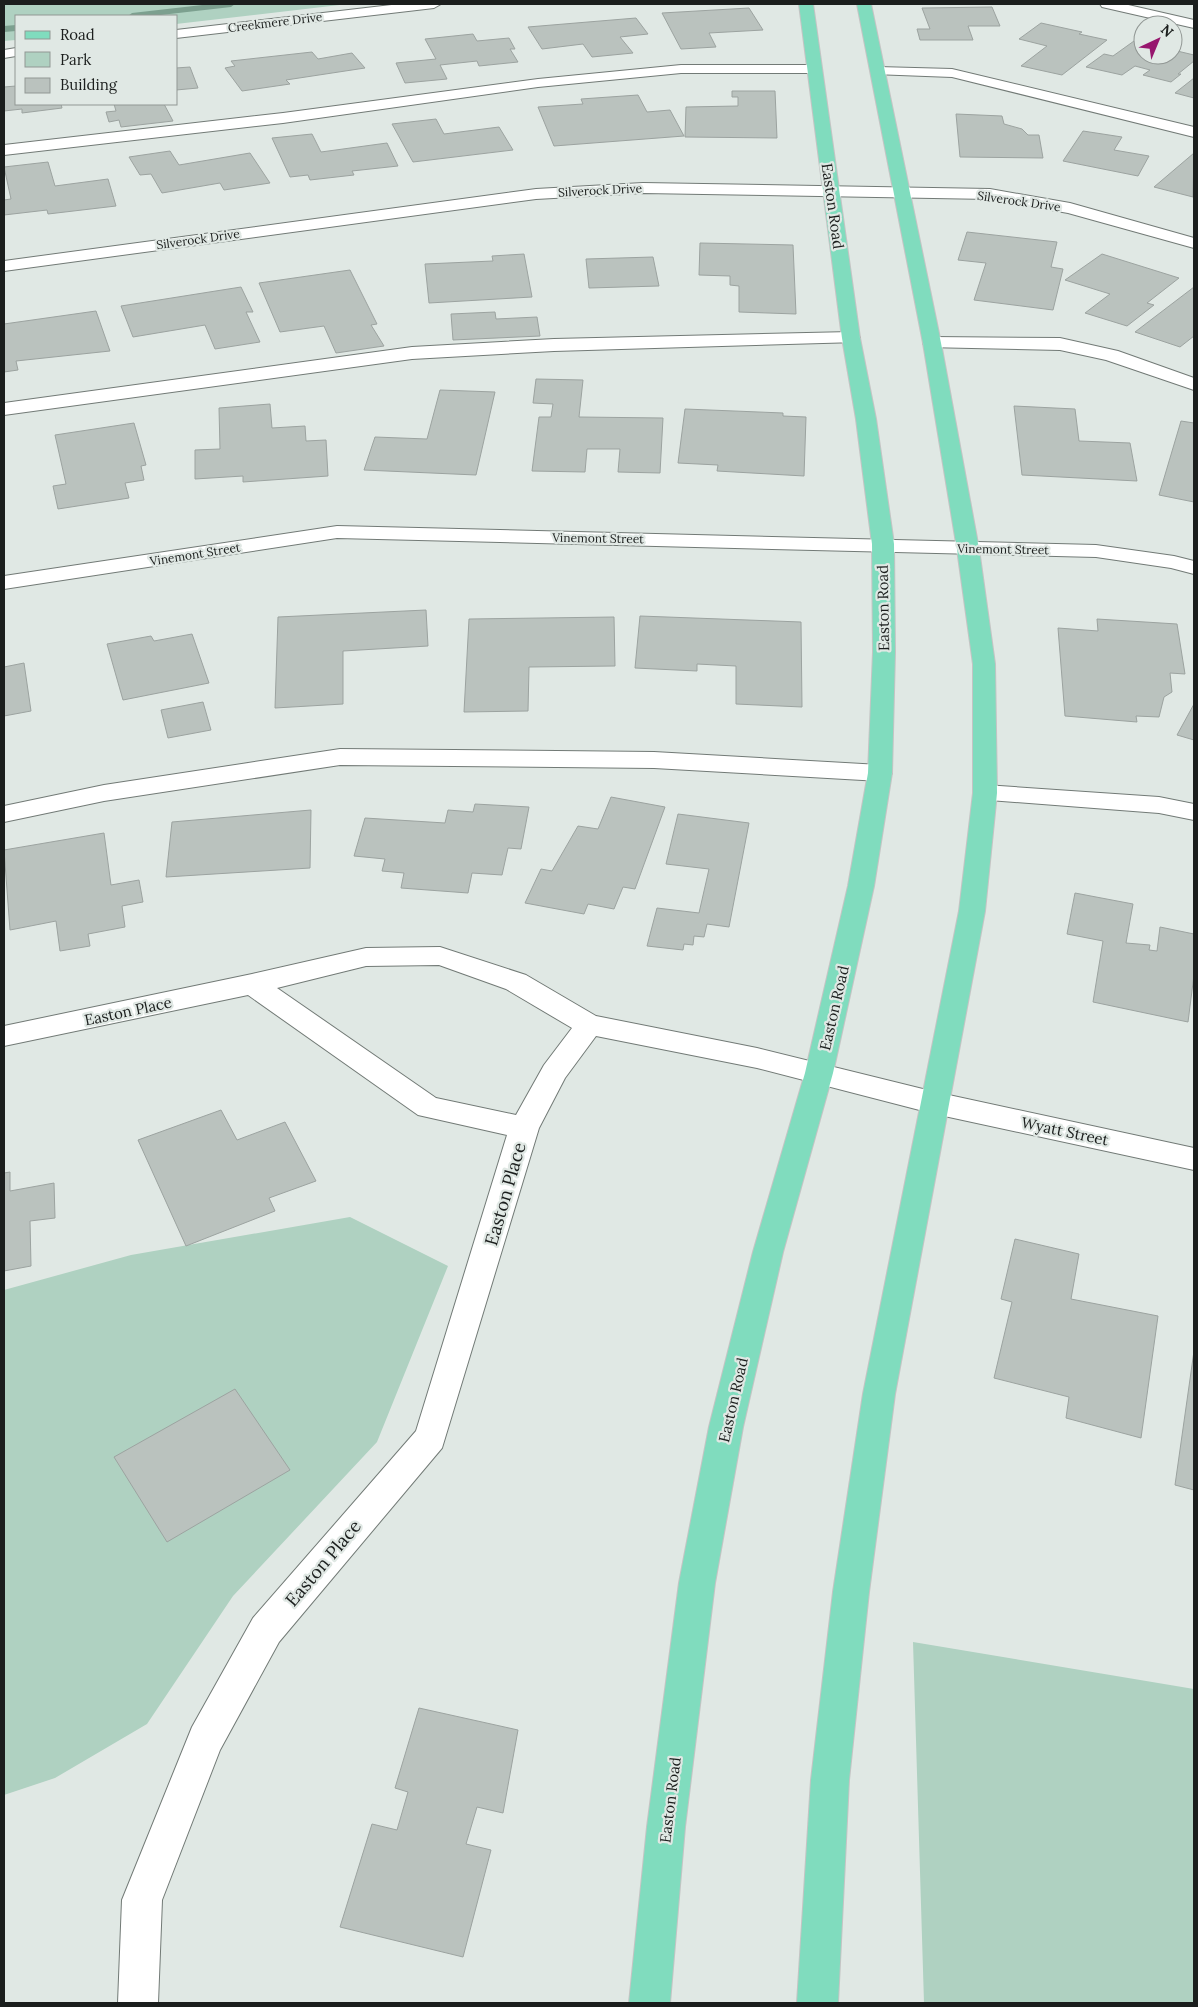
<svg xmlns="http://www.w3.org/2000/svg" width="1198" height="2007" viewBox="0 0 1198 2007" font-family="Lora,serif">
	<rect width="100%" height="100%" fill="#e0e8e4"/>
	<path fill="#afd1c1" d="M 4,4 L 348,4 L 176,24 L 176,16 L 16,16 L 16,40 L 4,41 Z
		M 350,1217 L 448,1266 L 377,1442 L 233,1596 L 147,1724 L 55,1778 L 4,1795 L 4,1290 L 131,1255 Z
		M 913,1642 L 1194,1689 L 1194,2003 L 924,2003 Z"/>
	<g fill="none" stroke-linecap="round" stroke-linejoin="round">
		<path fill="#7ca08f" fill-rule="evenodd" d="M 211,4 L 235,4 L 231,7 L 152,16 L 128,16 L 132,13 Z
			M 16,25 L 16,31 L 4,32 L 4,26 Z"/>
	</g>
	<path fill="#bac2be" stroke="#9ca3a0" d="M 992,7 L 1000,26 L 968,26 L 973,40 L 920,40 L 917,29 L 930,29 L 922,8 Z
		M 749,8 L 763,30 L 709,33 L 716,47 L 681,49 L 662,13 Z
		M 636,18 L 648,34 L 620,37 L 633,53 L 592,57 L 583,44 L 542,49 L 528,27 Z
		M 1041,23 L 1082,32 L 1079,34 L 1107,40 L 1062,75 L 1021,66 L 1047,46 L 1019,39 Z
		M 473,34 L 477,41 L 509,38 L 515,49 L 510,49 L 518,62 L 479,66 L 477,61 L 440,65 L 447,79 L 405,83 L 396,63 L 436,59 L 425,39 Z
		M 1134,41 L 1143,43 L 1143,55 L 1173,55 L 1173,50 L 1194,55 L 1194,61 L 1178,74 L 1181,74 L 1171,82 L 1143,75 L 1150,70 L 1135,66 L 1122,75 L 1086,67 L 1104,54 L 1113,56 Z
		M 312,52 L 318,59 L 352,53 L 365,68 L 286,80 L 290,84 L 242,91 L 225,68 L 235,66 L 231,61 Z
		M 190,67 L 198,88 L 176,90 L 176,68 Z
		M 1194,78 L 1194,98 L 1175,93 Z
		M 16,86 L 16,104 L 61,104 L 62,108 L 22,113 L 22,109 L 4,111 L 4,87 Z
		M 732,91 L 775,91 L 777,138 L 685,137 L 686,107 L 738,106 L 738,97 L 732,97 Z
		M 638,95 L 647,112 L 670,110 L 684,136 L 554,146 L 538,107 L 583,104 L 581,99 Z
		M 114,104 L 164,104 L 173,121 L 121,127 L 119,120 L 109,122 L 106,112 L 116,111 Z
		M 956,114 L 1002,116 L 1004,124 L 1022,129 L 1028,135 L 1039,135 L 1043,158 L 960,157 Z
		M 436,119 L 444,134 L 499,127 L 513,150 L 413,162 L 392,124 Z
		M 1083,131 L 1122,137 L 1114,150 L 1149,156 L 1138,176 L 1063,161 Z
		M 312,134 L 321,152 L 387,143 L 398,166 L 352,171 L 354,175 L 310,180 L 308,175 L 290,177 L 272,138 Z
		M 170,151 L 179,165 L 250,153 L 270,183 L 224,190 L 220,183 L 162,193 L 151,174 L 140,175 L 129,157 Z
		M 1194,153 L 1193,197 L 1154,187 Z
		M 48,162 L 55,186 L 108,179 L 116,206 L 48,214 L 47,210 L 4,215 L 4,200 L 11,199 L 4,167 Z
		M 967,232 L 1057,242 L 1051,267 L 1063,269 L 1053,310 L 974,300 L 986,263 L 958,260 Z
		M 700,243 L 793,245 L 796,314 L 739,312 L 739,286 L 730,285 L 730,276 L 699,275 Z
		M 524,254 L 532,297 L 429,303 L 425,264 L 493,261 L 492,256 Z
		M 1102,254 L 1179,278 L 1147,303 L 1154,305 L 1127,326 L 1085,313 L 1110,294 L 1065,280 Z
		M 653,257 L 659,286 L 589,288 L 586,259 Z
		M 350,270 L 377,324 L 371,325 L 384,346 L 336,353 L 324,326 L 280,332 L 259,283 Z
		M 241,287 L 253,312 L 246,312 L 260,342 L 215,349 L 205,325 L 133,337 L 121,306 Z
		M 1194,287 L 1194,336 L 1180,347 L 1135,332 Z
		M 96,311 L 110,351 L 16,361 L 18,370 L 4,372 L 4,324 Z
		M 495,312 L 496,319 L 537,317 L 540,336 L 453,340 L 451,314 Z
		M 536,379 L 583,380 L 579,417 L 663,418 L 660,473 L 618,472 L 620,449 L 587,449 L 585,472 L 532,471 L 539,417 L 551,417 L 553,404 L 533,403 Z
		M 440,390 L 495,392 L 476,475 L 364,470 L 375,437 L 427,439 Z
		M 270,404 L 272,428 L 305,426 L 306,441 L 326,440 L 328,476 L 243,482 L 243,476 L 195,479 L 195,450 L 220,449 L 219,408 Z
		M 1014,406 L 1075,409 L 1079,441 L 1130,443 L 1137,481 L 1022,475 Z
		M 685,409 L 783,413 L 783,416 L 806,417 L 804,476 L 717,471 L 718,465 L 678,463 Z
		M 1181,421 L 1194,423 L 1194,502 L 1159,495 Z
		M 134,423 L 146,465 L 141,466 L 144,480 L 125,483 L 129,498 L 58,509 L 53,486 L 66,484 L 55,435 Z
		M 426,610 L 428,646 L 343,651 L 343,704 L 275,708 L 278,617 Z
		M 640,616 L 801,622 L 802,707 L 736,704 L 736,666 L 697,664 L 697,671 L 635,668 Z
		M 614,617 L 615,666 L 529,667 L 528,711 L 464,712 L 469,619 Z
		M 1097,619 L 1177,624 L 1185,674 L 1170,673 L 1172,692 L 1164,697 L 1159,717 L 1136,716 L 1137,722 L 1065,716 L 1058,628 L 1098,631 Z
		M 192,634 L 209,683 L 123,700 L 107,644 L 151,636 L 154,641 Z
		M 24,663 L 31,711 L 4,716 L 4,667 Z
		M 203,702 L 211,730 L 168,738 L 161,710 Z
		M 1194,704 L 1194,740 L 1177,735 Z
		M 611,797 L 665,807 L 635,889 L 623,887 L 614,909 L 588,904 L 584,914 L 525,903 L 541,869 L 552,871 L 578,826 L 598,829 Z
		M 475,804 L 529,807 L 521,849 L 508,848 L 502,875 L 472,873 L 468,893 L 401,888 L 404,873 L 382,871 L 385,859 L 354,856 L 365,818 L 445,823 L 448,810 L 473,812 Z
		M 311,810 L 310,868 L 166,877 L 172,822 Z
		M 678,814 L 749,823 L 729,927 L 707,924 L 704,937 L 694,936 L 693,945 L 684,944 L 683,950 L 647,946 L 657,908 L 699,913 L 709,869 L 666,864 Z
		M 104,833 L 111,885 L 139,880 L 143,902 L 122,906 L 125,927 L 88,934 L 90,946 L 60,951 L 56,921 L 10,930 L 4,850 Z
		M 1075,893 L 1133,904 L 1126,943 L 1150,945 L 1149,950 L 1157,951 L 1160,927 L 1194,934 L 1194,975 L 1188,1022 L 1093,1002 L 1103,941 L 1067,934 Z
		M 221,1110 L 237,1140 L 285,1122 L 316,1181 L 269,1198 L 275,1211 L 186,1246 L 138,1140 Z
		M 10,1172 L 10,1191 L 54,1183 L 55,1218 L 30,1221 L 31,1266 L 4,1271 L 4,1173 Z
		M 1015,1239 L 1079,1254 L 1071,1299 L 1158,1316 L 1141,1438 L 1066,1418 L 1069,1397 L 994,1378 L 1012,1302 L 1001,1299 Z
		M 1194,1351 L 1194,1490 L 1175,1485 Z
		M 235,1389 L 290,1470 L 167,1542 L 114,1457 Z
		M 419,1708 L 518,1730 L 503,1813 L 477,1807 L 466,1844 L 491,1850 L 463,1957 L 340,1927 L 372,1824 L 397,1830 L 408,1792 L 395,1788 Z"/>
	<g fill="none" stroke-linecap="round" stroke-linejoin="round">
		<g stroke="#727a76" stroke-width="2">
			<path id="minor" d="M 400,4 L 441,4 L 434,8 L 176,38 L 176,30 Z
				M 1100,4 L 1124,4 L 1194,20 L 1194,28 L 1102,7 Z
				M 16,48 L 16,56 L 4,58 L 4,50 Z
				M 681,65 L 815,65 L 822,69 L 815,73 L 681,73 L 538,87 L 283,123 L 4,155 L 4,145 L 283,113 L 538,79 Z
				M 878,67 L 952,69 L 1194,127 L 1194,137 L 952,77 L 873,74 L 871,71 L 873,68 Z
				M 643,183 L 990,189 L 1070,203 L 1194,238 L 1194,248 L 1068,213 L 990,199 L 643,193 L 536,199 L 4,271 L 4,261 L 536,189 Z
				M 851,332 L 858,334 L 860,338 L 858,342 L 554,351 L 412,359 L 4,415 L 4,403 L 412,347 L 554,339 Z
				M 932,337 L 1060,338 L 1118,351 L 1194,378 L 1194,390 L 1106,360 L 1060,350 L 925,347 L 923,343 L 925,339 Z
				M 337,526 L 1096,545 L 1174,556 L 1194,561 L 1194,574 L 1171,568 L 1096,557 L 337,538 L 4,589 L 4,576 Z
				M 340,749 L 654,752 L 880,765 L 889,768 L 892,773 L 889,778 L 880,781 L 654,768 L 340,765 L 104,801 L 4,822 L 4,806 L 104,785 Z
				M 985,785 L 1159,797 L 1194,804 L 1194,820 L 1159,813 L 976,799 L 973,793 L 976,787 Z
				M 440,947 L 526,975 L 596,1016 L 757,1048 L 935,1092 L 1194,1148 L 1194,1170 L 935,1114 L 757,1068 L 596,1036 L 565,1078 L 539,1128 L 442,1448 L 279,1642 L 220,1750 L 162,1900 L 158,2003 L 118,2003 L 122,1900 L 192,1727 L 253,1618 L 416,1431 L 507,1135 L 418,1115 L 248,995 L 4,1046 L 4,1026 L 252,974 L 366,948 ZM 439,965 L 506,989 L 572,1028 L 544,1065 L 516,1115 L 436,1098 L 277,988 L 366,966 Z"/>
		</g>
		<g stroke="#c4c4c4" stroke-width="2">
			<path id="major" d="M 799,4 L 813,4 L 860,338 L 876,419 L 894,544 L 895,652 L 892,773 L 874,886 L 833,1073 L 783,1252 L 743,1427 L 715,1583 L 685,1827 L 670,2003 L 629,2003 L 647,1827 L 679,1583 L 709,1427 L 753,1252 L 805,1073 L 848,886 L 868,773 L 873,652 L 872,544 L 856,419 L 842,338 Z
				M 857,4 L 871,4 L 941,343 L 979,549 L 995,664 L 997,793 L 985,911 L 895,1394 L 869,1592 L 849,1780 L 838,2003 L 797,2003 L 811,1780 L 833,1592 L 863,1394 L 959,911 L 973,793 L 973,664 L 957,549 L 923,343 Z"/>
		</g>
		<use href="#minor" fill="#fff" fill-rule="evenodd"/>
		<use href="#major" fill="#80dcbe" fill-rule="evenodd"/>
	</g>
	<g text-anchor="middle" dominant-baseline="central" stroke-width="4.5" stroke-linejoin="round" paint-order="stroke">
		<g font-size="12" fill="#1b1e1d" stroke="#e0e8e4">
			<text transform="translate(275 22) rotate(-7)">Creekmere Drive</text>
			<text transform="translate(600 190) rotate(-3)">Silverock Drive</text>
			<text transform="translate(1019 201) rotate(8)">Silverock Drive</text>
			<text transform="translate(198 239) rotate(-8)">Silverock Drive</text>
			<text transform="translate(598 538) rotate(1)">Vinemont Street</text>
			<text transform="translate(1003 549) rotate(1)">Vinemont Street</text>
			<text transform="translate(195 554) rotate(-9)">Vinemont Street</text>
		</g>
		<g font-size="15" fill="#1b1e1d" stroke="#e0e8e4">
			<text transform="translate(833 206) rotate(82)">Easton Road</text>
			<text transform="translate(883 608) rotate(-91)">Easton Road</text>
			<text transform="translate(834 1008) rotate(-77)">Easton Road</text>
			<text transform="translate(128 1011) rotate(-12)">Easton Place</text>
			<text transform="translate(1065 1131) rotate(12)">Wyatt Street</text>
			<text transform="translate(733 1400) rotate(-77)">Easton Road</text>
			<text transform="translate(670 1800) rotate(-83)">Easton Road</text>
		</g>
		<g font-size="18" fill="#1b1e1d" stroke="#e0e8e4">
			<text transform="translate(505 1194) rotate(-74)">Easton Place</text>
			<text transform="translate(323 1563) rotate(-50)">Easton Place</text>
		</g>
	</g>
	<rect width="1198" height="2007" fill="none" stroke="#1b1e1d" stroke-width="10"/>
	<rect x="15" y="15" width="162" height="90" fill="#e0e8e4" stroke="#919794"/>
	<rect x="25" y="31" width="25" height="8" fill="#80dcbe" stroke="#919794"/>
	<text x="60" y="40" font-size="15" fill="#1b1e1d">Road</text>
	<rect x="25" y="52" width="25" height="15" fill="#afd1c1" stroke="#919794"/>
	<text x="60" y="65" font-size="15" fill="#1b1e1d">Park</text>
	<rect x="25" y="78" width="25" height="15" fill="#bac2be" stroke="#919794"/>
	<text x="60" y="90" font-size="15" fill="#1b1e1d">Building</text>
	<g transform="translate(1158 40) rotate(44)"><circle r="24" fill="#e0e8e4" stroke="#919794"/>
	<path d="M0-4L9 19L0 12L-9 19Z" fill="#97166e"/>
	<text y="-8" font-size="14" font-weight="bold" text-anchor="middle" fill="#1b1e1d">N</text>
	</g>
</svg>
